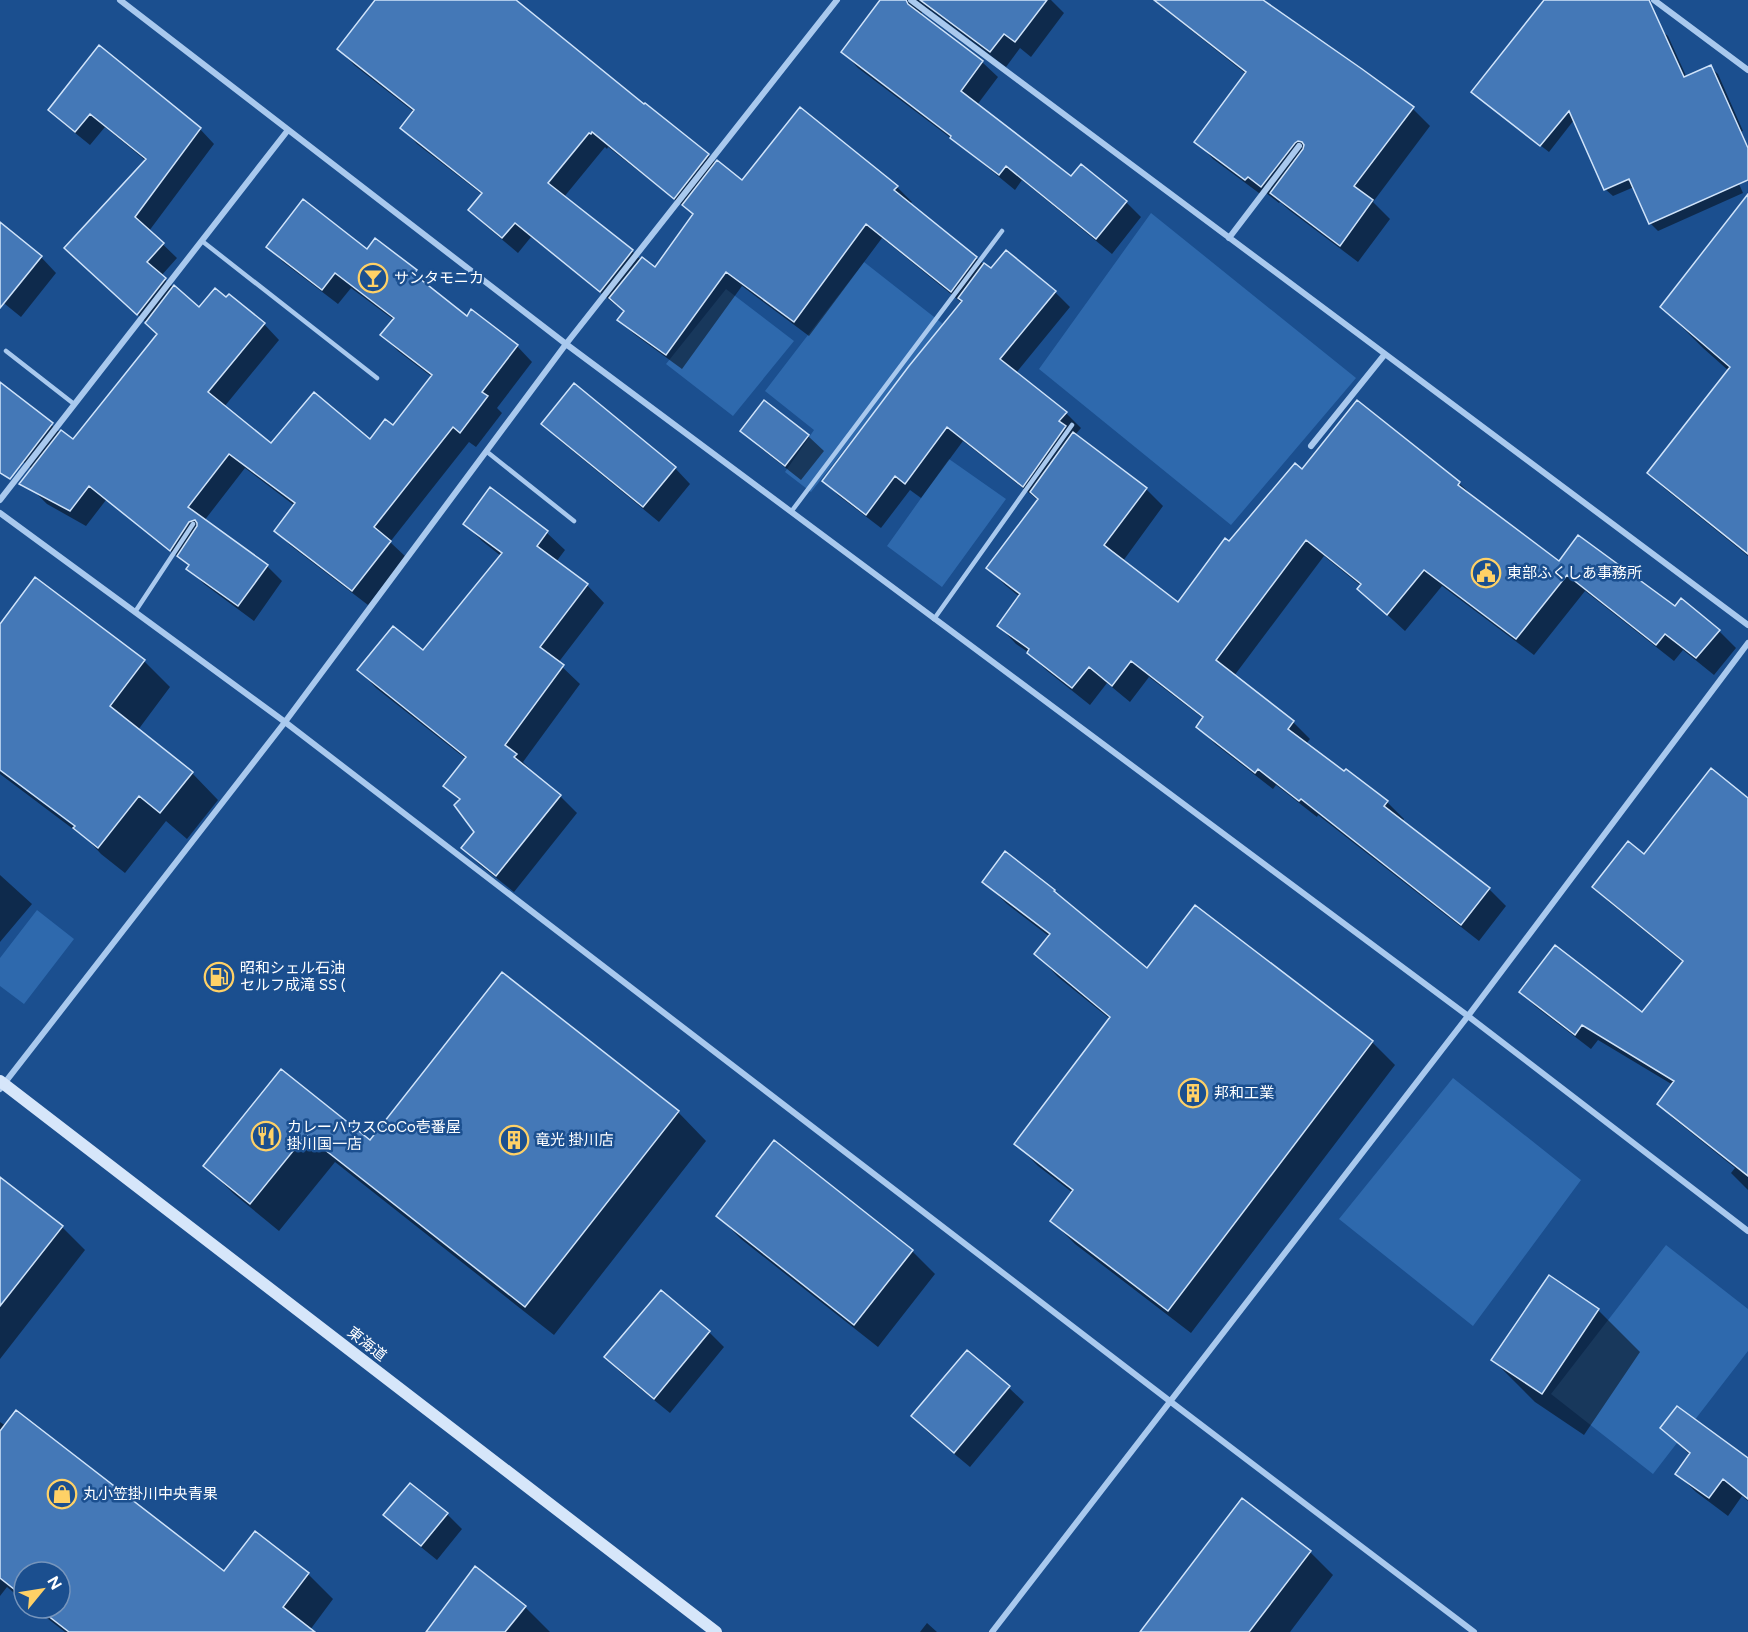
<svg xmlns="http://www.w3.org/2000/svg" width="1748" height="1632" viewBox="0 0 1748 1632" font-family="Figtree,'Noto Sans JP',sans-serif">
	<rect width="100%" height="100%" fill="#1b4f8f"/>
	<path fill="#2e69ad" d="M 1151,213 L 1356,378 L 1231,525 L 1039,369 Z
		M 864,262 L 943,324 L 811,492 L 785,472 L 814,430 L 765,391 Z
		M 726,289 L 794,341 L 733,416 L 666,364 Z
		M 949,459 L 1006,499 L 942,587 L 887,546 Z
		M 37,910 L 74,939 L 24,1004 L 0,986 L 0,958 Z
		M 1453,1078 L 1581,1180 L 1473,1326 L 1339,1219 Z
		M 1666,1245 L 1748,1309 L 1748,1351 L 1653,1474 L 1551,1394 Z"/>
	<path fill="#0007" fill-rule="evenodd" d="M 377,0 L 513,0 L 561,40 L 708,155 L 717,164 L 742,182 L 897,187 L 912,202 L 909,204 L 991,270 L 1006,252 L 1055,292 L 1070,307 L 1016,373 L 1066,413 L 1081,428 L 1075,435 L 1146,489 L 1163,506 L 1123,561 L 1178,604 L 1230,544 L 1303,471 L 1459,483 L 1477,500 L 1560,563 L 1675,608 L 1719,631 L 1736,648 L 1714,675 L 1683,650 L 1674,661 L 1585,591 L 1534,655 L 1442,586 L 1405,631 L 1359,589 L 1361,586 L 1324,556 L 1234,676 L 1293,722 L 1310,739 L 1306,744 L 1387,802 L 1404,819 L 1402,822 L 1489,889 L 1506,906 L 1479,941 L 1318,815 L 1317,817 L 1276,785 L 1273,789 L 1215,744 L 1198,727 L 1204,719 L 1149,677 L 1130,702 L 1107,683 L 1090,705 L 1046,670 L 1028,652 L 1016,644 L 999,626 L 1020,597 L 1005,585 L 988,568 L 1039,501 L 963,441 L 921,498 L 910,490 L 881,528 L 839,496 L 824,481 L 962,303 L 882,238 L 809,336 L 742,286 L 682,369 L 634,334 L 619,320 L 625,312 L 617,305 L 617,306 L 531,237 L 518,253 L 486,226 L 470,210 L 483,195 L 417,144 L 402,128 L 414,112 L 354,65 L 339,49 ZM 605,147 L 607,149 L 608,147 L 694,215 L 656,269 L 641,260 L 632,251 L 564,197 Z
		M 895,0 L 1051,0 L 1064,13 L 1031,57 L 1020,48 L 1006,67 L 931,11 L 927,10 L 922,12 L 921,16 L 982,62 L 998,77 L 977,105 L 1072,178 L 1126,202 L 1141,217 L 1112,254 L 1022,180 L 1015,190 L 960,145 L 858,68 L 843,52 Z
		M 1153,0 L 1257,0 L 1413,109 L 1430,126 L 1373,202 L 1390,219 L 1358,262 L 1289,210 L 1280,202 L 1279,203 L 1266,193 L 1263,196 L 1213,159 L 1196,141 L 1246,74 Z
		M 1546,0 L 1625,0 L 1668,36 L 1687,78 L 1710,67 L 1718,74 L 1743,131 L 1720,141 L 1743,193 L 1658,231 L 1650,223 L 1634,187 L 1613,196 L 1605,189 L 1574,120 L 1549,152 L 1480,99 Z
		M 99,48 L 200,129 L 214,144 L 149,231 L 177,258 L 161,276 L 174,288 L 200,309 L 264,324 L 279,340 L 224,407 L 271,445 L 370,441 L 393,427 L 432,377 L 398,351 L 382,335 L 394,320 L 351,288 L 338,304 L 283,262 L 268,247 L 367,251 L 375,240 L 416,272 L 431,287 L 430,289 L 467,318 L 472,311 L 517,346 L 532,362 L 497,408 L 502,413 L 476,447 L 469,442 L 390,542 L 406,557 L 368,605 L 291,546 L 276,531 L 295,506 L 245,468 L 204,521 L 267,566 L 282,581 L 254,621 L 204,584 L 188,568 L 190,567 L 187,564 L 106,500 L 86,526 L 47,504 L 32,489 L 42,477 L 0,443 L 0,383 L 61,433 L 73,442 L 159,334 L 80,262 L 146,161 L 105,127 L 90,145 L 64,124 L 50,109 Z
		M 1748,197 L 1748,556 L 1665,489 L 1649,473 L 1729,371 L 1703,348 L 1662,307 Z
		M 0,224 L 41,257 L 56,273 L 21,317 L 0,300 Z
		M 543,424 L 675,468 L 690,484 L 659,522 L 558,439 Z
		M 742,430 L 808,436 L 824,451 L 801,480 L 758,446 Z
		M 490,490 L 547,533 L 565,550 L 556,562 L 587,585 L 604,603 L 558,663 L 580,684 L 523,762 L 533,772 L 532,774 L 560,796 L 577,813 L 514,892 L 480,865 L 463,848 L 476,832 L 460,800 L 445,785 L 466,759 L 376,688 L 359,670 L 423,652 L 501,556 L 482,541 L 465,524 Z
		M 0,627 L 144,661 L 170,687 L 138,730 L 192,773 L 218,800 L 187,839 L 166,821 L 125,873 L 101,854 L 89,841 L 0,774 L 0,771 L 80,831 L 82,829 L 0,768 Z
		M 1748,800 L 1748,1190 L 1731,1173 L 1735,1168 L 1674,1119 L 1659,1104 L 1673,1085 L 1598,1040 L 1591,1049 L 1536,1007 L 1521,992 L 1642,1014 L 1684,963 L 1609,902 L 1594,887 L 1644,856 Z
		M 0,875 L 32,904 L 0,942 Z
		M 984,882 L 1148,970 L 1195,907 L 1372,1042 L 1395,1065 L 1191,1333 L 1075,1244 L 1052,1221 L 1073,1193 L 1038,1166 L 1016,1144 L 1110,1019 L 1058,977 L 1036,954 L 1050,937 L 1007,904 Z
		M 281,1071 L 371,1142 L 678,1112 L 706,1141 L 554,1335 L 335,1162 L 279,1231 L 234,1194 L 205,1166 Z
		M 0,1179 L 62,1227 L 85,1250 L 0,1359 Z
		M 718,1216 L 912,1251 L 935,1274 L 878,1347 L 741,1239 Z
		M 1550,1277 L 1598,1310 L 1640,1352 L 1584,1435 L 1535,1402 L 1493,1360 Z
		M 709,1332 L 724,1347 L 670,1413 L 621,1373 L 606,1357 Z
		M 1008,1387 L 1024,1402 L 970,1467 L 928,1432 L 913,1416 Z
		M 0,1422 L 224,1573 L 308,1574 L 333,1599 L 310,1630 L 313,1632 L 65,1632 L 34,1608 L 60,1608 L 60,1572 L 24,1572 L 24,1601 L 7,1587 L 0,1596 Z
		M 1662,1428 L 1748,1460 L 1748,1501 L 1742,1496 L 1728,1516 L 1696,1492 L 1677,1474 L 1690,1455 Z
		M 447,1514 L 462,1529 L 437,1560 L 401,1531 L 385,1515 Z
		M 1310,1552 L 1333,1575 L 1290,1632 L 1142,1632 Z
		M 525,1607 L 550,1632 L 428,1632 Z
		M 927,1623 L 937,1632 L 920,1632 Z"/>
	<path fill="#4478b7" stroke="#cfe3fa" stroke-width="1.5" d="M 375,0 L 516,0 L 644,104 L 645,103 L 709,154 L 674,199 L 592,132 L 591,134 L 589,133 L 548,183 L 633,250 L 600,292 L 515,223 L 502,238 L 468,210 L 482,193 L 400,128 L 414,110 L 337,49 Z
		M 880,0 L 906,0 L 908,4 L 983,61 L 961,91 L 1071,176 L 1081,164 L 1127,201 L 1096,239 L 1006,166 L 999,175 L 950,138 L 951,136 L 841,52 Z
		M 920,0 L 1047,0 L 1015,42 L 1004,34 L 990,52 Z
		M 1154,0 L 1263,0 L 1362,69 L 1414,107 L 1354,186 L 1373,200 L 1340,246 L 1270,193 L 1303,149 L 1304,145 L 1302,142 L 1298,141 L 1295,143 L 1261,187 L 1248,177 L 1245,180 L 1194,142 L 1246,72 Z
		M 1544,0 L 1649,0 L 1684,77 L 1711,65 L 1748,148 L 1748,180 L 1649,224 L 1629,179 L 1604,190 L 1569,111 L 1540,146 L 1471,92 Z
		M 99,45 L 201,128 L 135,217 L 164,243 L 147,262 L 166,278 L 137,315 L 64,248 L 146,159 L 90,114 L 75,132 L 48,110 Z
		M 800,107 L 898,186 L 894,190 L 977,257 L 951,292 L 866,224 L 794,322 L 726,272 L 666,355 L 617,320 L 624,311 L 609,298 L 642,257 L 655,267 L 693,214 L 682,205 L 717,160 L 742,180 Z
		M 1748,194 L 1748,554 L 1647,473 L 1730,367 L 1660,307 Z
		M 303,199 L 367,249 L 375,238 L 417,270 L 414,274 L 467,316 L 471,309 L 518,345 L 482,392 L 488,396 L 460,433 L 453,427 L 374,527 L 391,541 L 352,591 L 274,531 L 295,503 L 229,454 L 188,507 L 268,565 L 238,606 L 186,569 L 189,565 L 177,556 L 197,526 L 197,523 L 195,520 L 189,522 L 170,551 L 89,486 L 70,511 L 19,484 L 61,430 L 73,439 L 157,334 L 145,323 L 174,285 L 199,307 L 215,288 L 226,297 L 229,294 L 265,323 L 208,392 L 271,443 L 314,392 L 370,439 L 385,419 L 393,425 L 432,375 L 380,335 L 394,318 L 335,273 L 322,290 L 266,247 Z
		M 0,222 L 42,256 L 0,308 Z
		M 1006,250 L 1056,291 L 1000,359 L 1067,412 L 1059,421 L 1066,426 L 1023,487 L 947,427 L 905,484 L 895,476 L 866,515 L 822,481 L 909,366 L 962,301 L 958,298 L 984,263 L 991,268 Z
		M 0,382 L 53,423 L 10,479 L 0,473 Z
		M 574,383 L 676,467 L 643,507 L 541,424 Z
		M 764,400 L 809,435 L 785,466 L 740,431 Z
		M 1357,400 L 1460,482 L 1458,485 L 1559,561 L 1578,535 L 1675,606 L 1681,598 L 1720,630 L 1696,658 L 1665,634 L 1656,645 L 1567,575 L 1516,639 L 1424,570 L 1387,615 L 1357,589 L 1361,584 L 1306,540 L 1216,660 L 1294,721 L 1288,729 L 1344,771 L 1346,769 L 1388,801 L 1384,806 L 1490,888 L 1461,925 L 1301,799 L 1299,801 L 1258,769 L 1255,773 L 1196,727 L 1203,717 L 1131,661 L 1112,686 L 1089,667 L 1072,688 L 1027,653 L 1029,649 L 997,626 L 1020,594 L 986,568 L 1038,499 L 1030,492 L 1073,432 L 1147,488 L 1104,545 L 1178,602 L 1225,538 L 1229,541 L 1295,463 L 1302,469 Z
		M 490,487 L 548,531 L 537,546 L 588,584 L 540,647 L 564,665 L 505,745 L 517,754 L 514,757 L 561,795 L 496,876 L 461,848 L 474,832 L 454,805 L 460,799 L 443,786 L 466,757 L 357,670 L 393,626 L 423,650 L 502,553 L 463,524 Z
		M 35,577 L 145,660 L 110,706 L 193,772 L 160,813 L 139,796 L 98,848 L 73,828 L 75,826 L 0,770 L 0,624 Z
		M 1711,768 L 1748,798 L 1748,1176 L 1657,1104 L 1674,1081 L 1582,1025 L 1575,1035 L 1519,992 L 1555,945 L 1642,1012 L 1683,961 L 1592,887 L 1628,841 L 1644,854 Z
		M 1005,851 L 1055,890 L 1054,891 L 1147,968 L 1195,905 L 1373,1041 L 1168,1311 L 1050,1221 L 1073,1190 L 1014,1144 L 1110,1017 L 1034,954 L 1050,934 L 982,882 Z
		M 502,972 L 679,1111 L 525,1307 L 306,1135 L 250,1204 L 203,1166 L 281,1069 L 370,1140 Z
		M 774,1140 L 913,1250 L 854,1325 L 716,1216 Z
		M 0,1177 L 63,1226 L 0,1306 Z
		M 1549,1275 L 1599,1309 L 1542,1394 L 1491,1360 Z
		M 661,1290 L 710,1331 L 654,1399 L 604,1357 Z
		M 967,1350 L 1010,1386 L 954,1453 L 911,1416 Z
		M 1677,1406 L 1748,1458 L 1748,1499 L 1723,1479 L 1709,1498 L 1675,1474 L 1690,1453 L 1660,1428 Z
		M 16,1410 L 224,1571 L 255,1531 L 309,1573 L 283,1607 L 315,1632 L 69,1632 L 38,1608 L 60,1608 L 60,1572 L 24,1572 L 24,1597 L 0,1578 L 0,1431 Z
		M 410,1483 L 448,1513 L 421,1546 L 383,1515 Z
		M 1242,1498 L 1311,1551 L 1249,1632 L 1140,1632 Z
		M 475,1566 L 526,1606 L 505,1632 L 426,1632 Z"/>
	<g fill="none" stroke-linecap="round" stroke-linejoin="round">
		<path stroke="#a9c9ee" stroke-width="4.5" d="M 202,241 L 377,378
			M 6,351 L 74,404
			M 486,451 L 574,521
			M 791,512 L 1002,231
			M 135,612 L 193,524
			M 934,619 L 1072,425"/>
		<path stroke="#a9c9ee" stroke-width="6" d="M 120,0 L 566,344 L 1468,1016 L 1748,1231
			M 911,0 L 1748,625
			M 1654,0 L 1748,70
			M 1229,238 L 1299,146
			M 1311,446 L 1385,354
			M 0,500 L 288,130
			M 0,513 L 285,722 L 1171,1402 L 1474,1632
			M 0,1089 L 285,722 L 566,344 L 837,0
			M 992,1632 L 1468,1016 L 1748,643"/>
		<path stroke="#d6e6fa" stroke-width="12" d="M 0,1081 L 716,1632"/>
	</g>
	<defs>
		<g id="bar-ring" transform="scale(1.5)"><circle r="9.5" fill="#1b4f8f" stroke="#ffd166" stroke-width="1.5"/><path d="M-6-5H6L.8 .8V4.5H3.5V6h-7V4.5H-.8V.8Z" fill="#ffd166"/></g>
		<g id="civic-ring" transform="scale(1.5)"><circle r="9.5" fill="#1b4f8f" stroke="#ffd166" stroke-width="1.5"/><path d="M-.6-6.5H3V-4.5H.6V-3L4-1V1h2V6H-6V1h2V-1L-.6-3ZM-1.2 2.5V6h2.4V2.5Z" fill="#ffd166"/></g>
		<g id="fuel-ring" transform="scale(1.5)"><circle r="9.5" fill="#1b4f8f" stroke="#ffd166" stroke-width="1.5"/><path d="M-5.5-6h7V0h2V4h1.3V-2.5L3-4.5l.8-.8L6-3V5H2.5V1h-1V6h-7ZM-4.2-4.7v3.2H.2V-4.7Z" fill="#ffd166"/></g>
		<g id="building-ring" transform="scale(1.5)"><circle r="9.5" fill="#1b4f8f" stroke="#ffd166" stroke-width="1.5"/><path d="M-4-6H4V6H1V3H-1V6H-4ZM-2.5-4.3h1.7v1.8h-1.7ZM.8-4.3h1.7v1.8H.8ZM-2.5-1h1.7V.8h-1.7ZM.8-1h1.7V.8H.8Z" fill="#ffd166"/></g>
		<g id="restaurant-ring" transform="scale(1.5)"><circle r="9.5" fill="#1b4f8f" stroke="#ffd166" stroke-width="1.5"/><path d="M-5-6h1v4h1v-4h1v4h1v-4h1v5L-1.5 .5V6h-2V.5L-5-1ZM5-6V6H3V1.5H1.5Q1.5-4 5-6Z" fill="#ffd166"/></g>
		<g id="shop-ring" transform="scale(1.5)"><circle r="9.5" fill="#1b4f8f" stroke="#ffd166" stroke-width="1.5"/><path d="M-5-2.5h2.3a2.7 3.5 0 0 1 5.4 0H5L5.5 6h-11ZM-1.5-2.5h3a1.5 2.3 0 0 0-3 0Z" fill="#ffd166"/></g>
	</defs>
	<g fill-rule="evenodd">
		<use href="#bar-ring" x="373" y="278"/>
		<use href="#civic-ring" x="1486" y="573"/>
		<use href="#fuel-ring" x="219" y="977"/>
		<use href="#building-ring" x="1193" y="1093"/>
		<use href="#restaurant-ring" x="266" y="1136"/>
		<use href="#building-ring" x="514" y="1140"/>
		<use href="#shop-ring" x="62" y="1494"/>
	</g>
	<g text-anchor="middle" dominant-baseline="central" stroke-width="5" stroke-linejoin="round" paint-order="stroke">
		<g font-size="15" fill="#fff" stroke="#1b4f8f" text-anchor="start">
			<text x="394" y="278">サンタモニカ</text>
			<text x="1507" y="573">東部ふくしあ事務所</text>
			<text x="240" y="968">昭和シェル石油<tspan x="240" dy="17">セルフ成滝 SS (</tspan></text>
			<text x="1214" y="1093">邦和工業</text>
			<text x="287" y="1127">カレーハウスCoCo壱番屋<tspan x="287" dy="17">掛川国一店</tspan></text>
			<text x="535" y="1140">竜光 掛川店</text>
			<text x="83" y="1494">丸小笠掛川中央青果</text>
		</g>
		<g font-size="15" fill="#fff" stroke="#1b4f8f">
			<text transform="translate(367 1344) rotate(38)">東海道</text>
		</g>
	</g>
	<g transform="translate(42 1590) rotate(60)"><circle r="28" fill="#1b4f8f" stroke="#7695bc" stroke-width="1.5"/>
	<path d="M0-4.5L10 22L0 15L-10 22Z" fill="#ffd166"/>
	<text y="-9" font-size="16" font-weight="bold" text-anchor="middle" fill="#ffffff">N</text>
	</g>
</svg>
